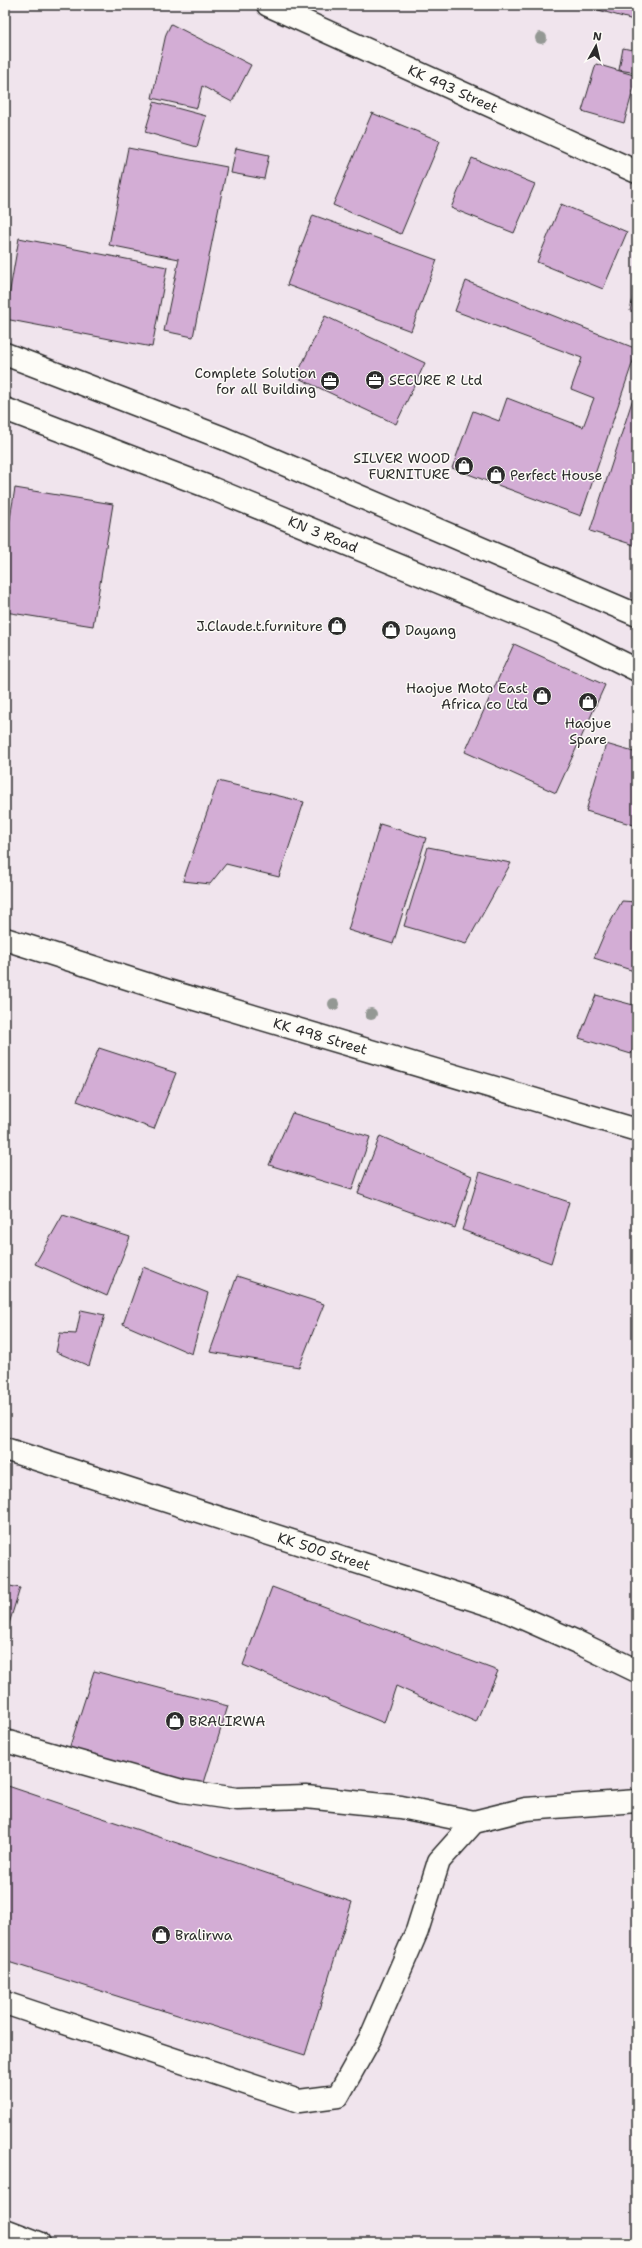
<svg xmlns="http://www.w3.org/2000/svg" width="642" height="2248" viewBox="0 0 642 2248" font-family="'Shantell Sans',sans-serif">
	<rect width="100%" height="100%" fill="#f0e4ed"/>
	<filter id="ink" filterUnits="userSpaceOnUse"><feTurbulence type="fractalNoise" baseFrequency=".025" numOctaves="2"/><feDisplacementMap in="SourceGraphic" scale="8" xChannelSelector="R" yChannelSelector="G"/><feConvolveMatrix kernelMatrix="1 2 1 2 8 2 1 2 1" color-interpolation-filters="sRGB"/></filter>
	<g filter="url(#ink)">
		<path fill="#d3add5" stroke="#2b2b2b" d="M 581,5 L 637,5 L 637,21 Z
			M 171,24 L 251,65 L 232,102 L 202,86 L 197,108 L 152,98 L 166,34 Z
			M 623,48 L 637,51 L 637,73 L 619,70 Z
			M 596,64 L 637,76 L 624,123 L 582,111 Z
			M 154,102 L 206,116 L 197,147 L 145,132 Z
			M 372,113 L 440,141 L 401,234 L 333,205 Z
			M 128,148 L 227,167 L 193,337 L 164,331 L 179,259 L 109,245 Z
			M 236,148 L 269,155 L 264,179 L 231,173 Z
			M 472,158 L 535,184 L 514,233 L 451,208 Z
			M 561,204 L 627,232 L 603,289 L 537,262 Z
			M 313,215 L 437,260 L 411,331 L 287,285 Z
			M 19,238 L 167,267 L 152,347 L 5,319 Z
			M 637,280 L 637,312 L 630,311 Z
			M 466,281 L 637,349 L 581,516 L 452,468 L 473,411 L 499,421 L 507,398 L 583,427 L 594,398 L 571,389 L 582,358 L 455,311 Z
			M 325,316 L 425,363 L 396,424 L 296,377 Z
			M 637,386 L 637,546 L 590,531 Z
			M 15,488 L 113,504 L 93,626 L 5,612 L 5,549 Z
			M 514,644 L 605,685 L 556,793 L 465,752 Z
			M 606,744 L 637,753 L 637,826 L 586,811 Z
			M 218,781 L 304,802 L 279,877 L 226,864 L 210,884 L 183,881 Z
			M 380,824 L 426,838 L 393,944 L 348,930 Z
			M 428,847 L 511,863 L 466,944 L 404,926 Z
			M 622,901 L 637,902 L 637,972 L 594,958 L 605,932 Z
			M 596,995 L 637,1006 L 637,1040 L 631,1054 L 579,1038 Z
			M 99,1048 L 176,1073 L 154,1129 L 77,1101 Z
			M 292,1113 L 370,1137 L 352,1190 L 269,1165 Z
			M 380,1136 L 472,1176 L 455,1228 L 358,1193 Z
			M 480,1172 L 569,1202 L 551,1263 L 462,1230 Z
			M 63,1215 L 130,1237 L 107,1296 L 35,1264 Z
			M 143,1267 L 208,1293 L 192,1354 L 123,1324 Z
			M 237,1276 L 324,1304 L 299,1367 L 210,1352 Z
			M 81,1310 L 105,1315 L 89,1366 L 56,1352 L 60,1333 L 76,1334 Z
			M 5,1585 L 20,1588 L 5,1637 Z
			M 272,1587 L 498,1671 L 476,1722 L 396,1686 L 384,1723 L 243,1665 Z
			M 94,1671 L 228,1706 L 203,1786 L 69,1749 Z
			M 5,1785 L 352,1902 L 305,2055 L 5,1961 Z"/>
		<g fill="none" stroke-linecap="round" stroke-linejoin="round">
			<g stroke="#2b2b2b" stroke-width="25">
				<g id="minor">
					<path id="s1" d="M 268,5 L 637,172"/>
					<path id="s2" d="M 5,939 L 168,991 L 637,1130"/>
					<path id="s3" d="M 5,1449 L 500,1608 L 577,1642 L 637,1671"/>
					<path d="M 5,1741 L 182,1791 L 237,1799 L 306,1797 L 401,1807 L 474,1822"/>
					<path d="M 5,2003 L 299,2101 L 338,2096 L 371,2037 L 417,1931 L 439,1861 L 474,1822 L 526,1809 L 637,1801"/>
					<path d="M 5,2230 L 39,2243"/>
				</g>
			</g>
			<g stroke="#2b2b2b" stroke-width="25">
				<g id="highway">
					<path d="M 5,354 L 223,438 L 637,615"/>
					<path id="s4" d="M 5,409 L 206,486 L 558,631 L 637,670"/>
				</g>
			</g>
			<use href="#minor" stroke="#fdfcf7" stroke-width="22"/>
			<use href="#highway" stroke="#fdfcf7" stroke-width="22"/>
		</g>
		<g fill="#949894">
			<circle cx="541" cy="38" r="6"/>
			<circle cx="334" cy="1004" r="6"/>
			<circle cx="371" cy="1014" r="6"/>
		</g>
	</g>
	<defs>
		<g id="office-disc" transform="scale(1)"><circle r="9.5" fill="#2b2b2b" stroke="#fdfcf7"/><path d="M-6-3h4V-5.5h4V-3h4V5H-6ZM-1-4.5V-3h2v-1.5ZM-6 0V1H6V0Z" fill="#fff"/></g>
		<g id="shop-disc" transform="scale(1)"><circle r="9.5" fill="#2b2b2b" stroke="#fdfcf7"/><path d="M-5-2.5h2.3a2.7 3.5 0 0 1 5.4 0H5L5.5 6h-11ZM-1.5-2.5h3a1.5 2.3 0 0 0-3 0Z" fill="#fff"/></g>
	</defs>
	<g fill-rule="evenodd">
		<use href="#office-disc" x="375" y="380"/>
		<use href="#office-disc" x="330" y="381"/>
		<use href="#shop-disc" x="464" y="466"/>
		<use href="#shop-disc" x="496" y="475"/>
		<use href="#shop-disc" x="337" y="626"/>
		<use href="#shop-disc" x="391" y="630"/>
		<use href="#shop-disc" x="542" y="696"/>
		<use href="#shop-disc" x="588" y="702"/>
		<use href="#shop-disc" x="175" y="1721"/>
		<use href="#shop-disc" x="161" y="1935"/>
	</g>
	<g text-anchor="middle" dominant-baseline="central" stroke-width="3" stroke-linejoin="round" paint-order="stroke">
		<g font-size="14" fill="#2b2b2b" stroke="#fdfcf7">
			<text stroke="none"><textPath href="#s1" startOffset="203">KK 493 Street</textPath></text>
			<text stroke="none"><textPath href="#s4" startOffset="342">KN 3 Road</textPath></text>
			<text stroke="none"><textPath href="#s2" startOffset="330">KK 498 Street</textPath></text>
			<text stroke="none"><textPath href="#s3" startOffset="335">KK 500 Street</textPath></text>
		</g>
		<g font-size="14" fill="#2b2b2b" stroke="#fdfcf7" text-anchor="start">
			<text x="316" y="373" text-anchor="end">Complete Solution<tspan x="316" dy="16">for all Building</tspan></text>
			<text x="389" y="380">SECURE R Ltd</text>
			<text x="450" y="458" text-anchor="end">SILVER WOOD<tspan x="450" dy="16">FURNITURE</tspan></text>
			<text x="510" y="475">Perfect House</text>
			<text x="323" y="626" text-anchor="end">J.Claude.t.furniture</text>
			<text x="405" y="630">Dayang</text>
			<text x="528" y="688" text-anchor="end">Haojue Moto East<tspan x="528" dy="16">Africa co Ltd</tspan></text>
			<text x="588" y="723" text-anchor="middle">Haojue<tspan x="588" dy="16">Spare</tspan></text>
			<text x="189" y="1721">BRALIRWA</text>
			<text x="175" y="1935">Bralirwa</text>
		</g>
	</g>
	<rect width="642" height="2248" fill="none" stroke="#fdfcf7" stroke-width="20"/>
	<rect x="10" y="10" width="622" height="2228" fill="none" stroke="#2b2b2b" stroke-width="1.5" filter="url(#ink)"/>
	<g transform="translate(596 46) rotate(8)" stroke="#fdfcf7" stroke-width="3" paint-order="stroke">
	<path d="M0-3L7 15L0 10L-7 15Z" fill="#2b2b2b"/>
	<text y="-6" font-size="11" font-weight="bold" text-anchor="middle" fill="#2b2b2b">N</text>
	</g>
</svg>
